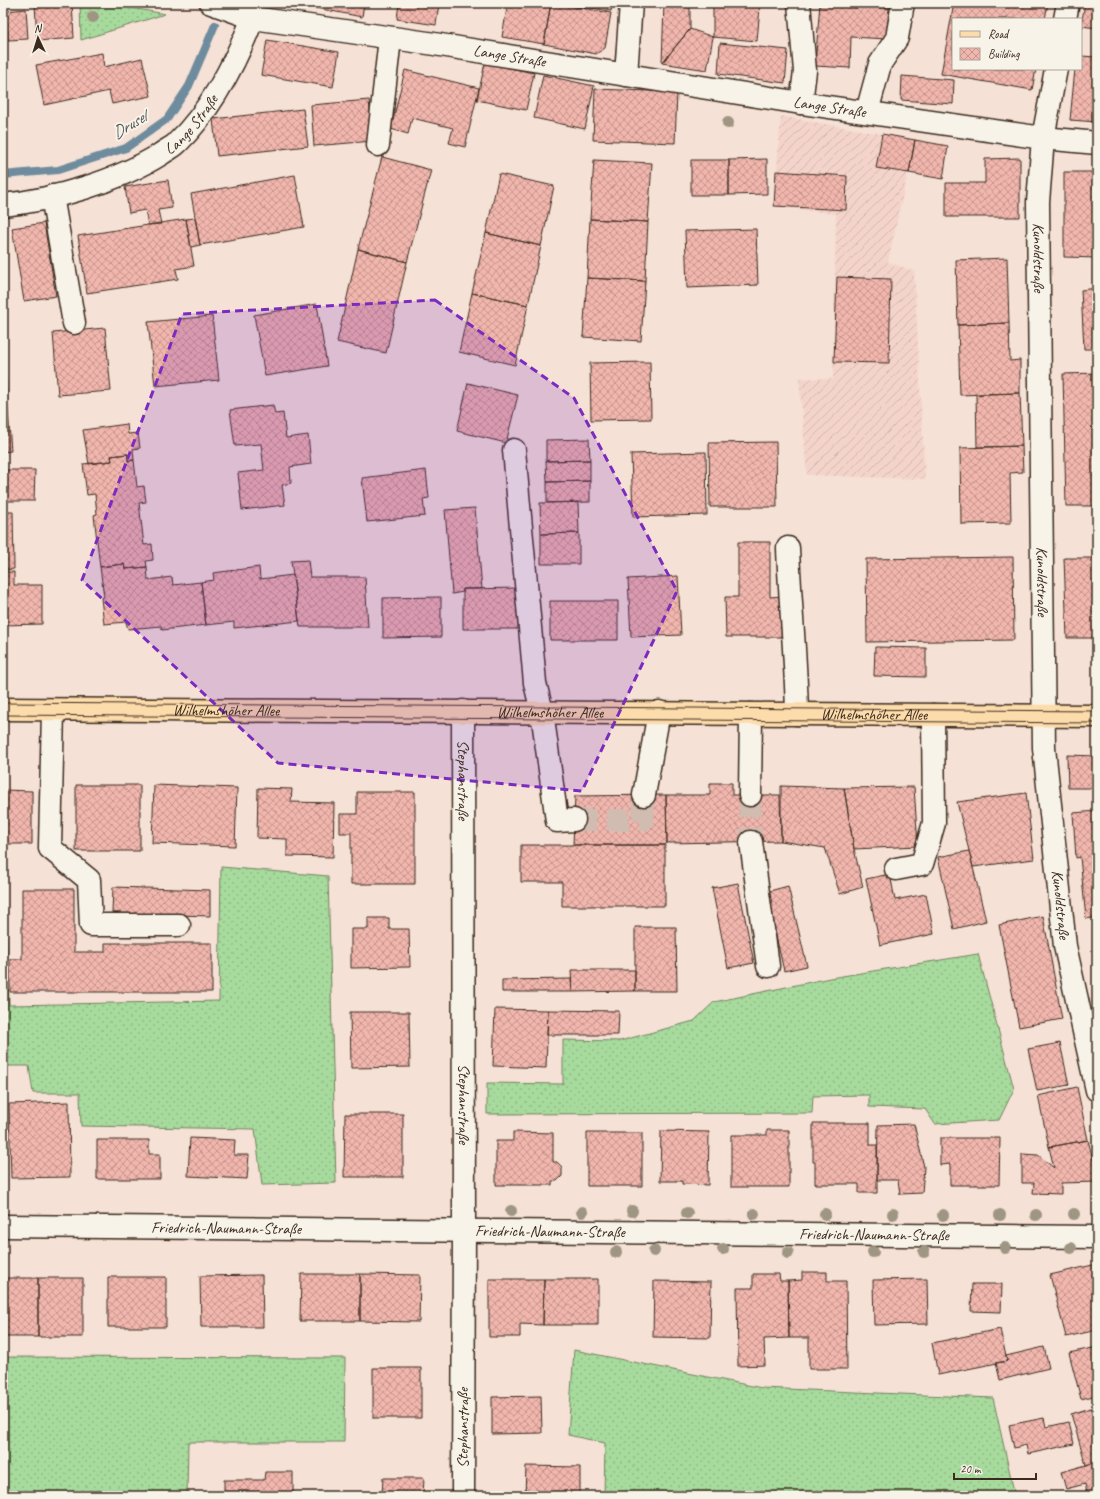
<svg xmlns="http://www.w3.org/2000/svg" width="1100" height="1499" viewBox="0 0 1100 1499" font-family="Caveat,sans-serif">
	<defs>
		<pattern id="industrial-furrows" width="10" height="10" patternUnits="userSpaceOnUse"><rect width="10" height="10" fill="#f4d4ca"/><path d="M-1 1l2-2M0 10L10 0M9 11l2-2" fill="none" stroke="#d2b6ad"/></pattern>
		<pattern id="garden-dots" width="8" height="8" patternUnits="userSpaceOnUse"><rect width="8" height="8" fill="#a7da9d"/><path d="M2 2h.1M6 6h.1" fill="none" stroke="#91bb87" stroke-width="1.8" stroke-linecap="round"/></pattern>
		<pattern id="building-cross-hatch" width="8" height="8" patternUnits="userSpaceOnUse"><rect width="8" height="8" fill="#f1b6ad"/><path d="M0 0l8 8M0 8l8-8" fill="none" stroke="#c4948c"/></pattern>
	</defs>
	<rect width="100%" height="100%" fill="#f5e1d6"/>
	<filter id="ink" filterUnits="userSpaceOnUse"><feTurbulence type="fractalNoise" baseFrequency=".025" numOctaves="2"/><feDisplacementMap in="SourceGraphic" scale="8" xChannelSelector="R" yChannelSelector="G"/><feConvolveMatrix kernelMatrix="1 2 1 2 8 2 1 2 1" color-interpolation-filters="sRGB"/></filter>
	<g filter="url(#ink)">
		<path fill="url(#industrial-furrows)" d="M 781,116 L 915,140 L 888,262 L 914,271 L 925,479 L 807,475 L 799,378 L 833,379 L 836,214 L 774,206 Z"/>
		<path fill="url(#garden-dots)" stroke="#71825e" d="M 80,3 L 104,3 L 165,14 L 81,40 Z
			M 221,867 L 328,876 L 336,1183 L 262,1185 L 255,1129 L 81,1126 L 80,1093 L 33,1093 L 29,1066 L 3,1066 L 3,910 L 6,910 L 9,1005 L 219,1001 Z
			M 978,954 L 1014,1089 L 999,1120 L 935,1124 L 925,1109 L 869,1107 L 869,1095 L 813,1096 L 812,1113 L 487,1114 L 487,1083 L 563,1084 L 563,1040 L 620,1041 L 694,1021 L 714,1002 L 830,978 Z
			M 574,1350 L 762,1388 L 993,1398 L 1015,1496 L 604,1496 L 605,1443 L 568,1435 Z
			M 3,1357 L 345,1358 L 344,1442 L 188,1442 L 187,1496 L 3,1496 Z"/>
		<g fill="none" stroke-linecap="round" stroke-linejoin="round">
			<path stroke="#6e8c9d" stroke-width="8" d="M 3,175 L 58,170 L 126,148 L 167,119 L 189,86 L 215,25"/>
		</g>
		<path fill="url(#building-cross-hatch)" stroke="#3b2a1e" d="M 35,3 L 72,3 L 74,38 L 37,41 Z
			M 302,3 L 364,3 L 362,17 L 301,5 Z
			M 399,3 L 439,3 L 436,25 L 397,19 Z
			M 504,3 L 551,3 L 544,44 L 502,37 L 507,8 Z
			M 551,3 L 611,13 L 605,48 L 596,54 L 544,44 Z
			M 579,3 L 613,3 L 611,11 L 578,6 Z
			M 664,3 L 690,3 L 690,29 L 662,63 Z
			M 731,3 L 761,3 L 760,7 Z
			M 820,3 L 889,8 L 887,39 L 851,37 L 850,68 L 815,66 Z
			M 954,3 L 1048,3 L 1045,19 L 953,19 L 953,69 L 1036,69 L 1032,90 L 941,74 Z
			M 1085,3 L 1097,3 L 1097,28 L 1081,26 Z
			M 713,4 L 760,7 L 757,41 L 713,37 Z
			M 26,9 L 28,39 L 8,40 L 6,11 Z
			M 690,29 L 713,37 L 707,70 L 662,63 Z
			M 267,40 L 339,52 L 333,87 L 261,75 Z
			M 720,43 L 788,50 L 785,83 L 718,74 Z
			M 102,53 L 104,67 L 142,58 L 151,96 L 112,104 L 109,91 L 44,105 L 36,65 Z
			M 1081,56 L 1097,57 L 1097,122 L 1070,120 L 1075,69 L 1081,69 Z
			M 485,63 L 534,73 L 526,110 L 477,100 Z
			M 405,70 L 479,88 L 465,147 L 449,143 L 453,128 L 412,118 L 408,134 L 391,129 Z
			M 543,75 L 594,86 L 585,129 L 534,118 Z
			M 902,76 L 954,80 L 953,104 L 901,100 Z
			M 595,89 L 677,92 L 675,143 L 593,140 Z
			M 369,100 L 373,141 L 314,146 L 311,105 Z
			M 303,109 L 308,146 L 217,156 L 213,119 Z
			M 882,134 L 915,140 L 909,173 L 876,168 Z
			M 915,140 L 948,146 L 943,179 L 909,173 Z
			M 382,157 L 431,170 L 407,262 L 358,249 Z
			M 1020,158 L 1020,217 L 946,217 L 946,183 L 985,183 L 985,159 Z
			M 767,159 L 767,194 L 729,195 L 729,160 Z
			M 594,160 L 652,163 L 648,222 L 590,219 Z
			M 691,160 L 729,160 L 729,195 L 691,195 Z
			M 776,171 L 847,176 L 846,210 L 774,206 Z
			M 1064,172 L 1097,172 L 1097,258 L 1064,257 Z
			M 499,174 L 554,186 L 541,246 L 486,233 Z
			M 295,175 L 304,227 L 200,245 L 191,194 Z
			M 168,180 L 172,208 L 158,210 L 161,224 L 148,225 L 145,210 L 129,213 L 125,187 Z
			M 195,218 L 200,245 L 191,247 L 186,219 Z
			M 186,219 L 194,266 L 176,269 L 178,279 L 87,293 L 78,236 Z
			M 590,219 L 648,222 L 645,281 L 587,278 Z
			M 44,223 L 56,296 L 24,301 L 12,228 Z
			M 756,229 L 758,285 L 687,288 L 685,231 Z
			M 486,233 L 541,246 L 528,305 L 472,293 Z
			M 358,249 L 407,262 L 386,353 L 337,342 Z
			M 1007,258 L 1009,323 L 958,325 L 956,260 Z
			M 837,277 L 891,279 L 889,363 L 834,362 Z
			M 587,278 L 645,281 L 641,341 L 583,337 Z
			M 1097,288 L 1097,349 L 1084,349 L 1081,290 Z
			M 472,293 L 528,305 L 515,365 L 459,352 Z
			M 317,304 L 327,366 L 265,376 L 254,315 Z
			M 212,316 L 219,380 L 155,386 L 148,322 Z
			M 1009,323 L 1010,361 L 1020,360 L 1020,393 L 960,395 L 958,325 Z
			M 105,328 L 111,391 L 58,395 L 53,333 Z
			M 650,362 L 651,419 L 591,420 L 590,363 Z
			M 3,368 L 5,368 L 11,451 L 3,452 Z
			M 1097,373 L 1097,506 L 1066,506 L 1063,374 Z
			M 468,383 L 518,395 L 506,443 L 457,431 Z
			M 1020,393 L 1022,446 L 977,447 L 976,394 Z
			M 273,405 L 275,414 L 283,413 L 286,438 L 308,435 L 311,464 L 290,467 L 291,483 L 282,485 L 285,505 L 242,510 L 238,473 L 264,470 L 261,444 L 235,446 L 230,410 Z
			M 127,424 L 128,434 L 138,433 L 140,448 L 133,449 L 134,460 L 128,461 L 128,454 L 111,456 L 112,461 L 89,464 L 83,430 Z
			M 589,439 L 590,460 L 546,461 L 546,440 Z
			M 776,442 L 777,507 L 710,507 L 709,443 Z
			M 1022,446 L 1023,472 L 1010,473 L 1011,523 L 961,524 L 960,448 Z
			M 706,452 L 707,515 L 633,517 L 631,454 Z
			M 128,454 L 128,461 L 134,460 L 137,487 L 144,486 L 146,502 L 139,503 L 144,545 L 152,544 L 153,560 L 146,561 L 147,567 L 125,569 L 124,564 L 100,567 L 94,515 L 97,514 L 95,494 L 87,495 L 83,464 L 112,461 L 111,456 Z
			M 590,460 L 590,481 L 547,482 L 546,461 Z
			M 3,470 L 35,470 L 34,501 L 3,501 Z
			M 426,470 L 429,498 L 423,499 L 425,516 L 367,522 L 362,478 Z
			M 590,481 L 590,502 L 547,503 L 547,482 Z
			M 578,502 L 579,533 L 541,534 L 540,503 Z
			M 475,508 L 482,589 L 463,589 L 463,592 L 452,594 L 445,510 Z
			M 3,512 L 13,512 L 14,569 L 3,570 Z
			M 579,533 L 579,564 L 541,564 L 541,534 Z
			M 738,542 L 770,542 L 770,597 L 782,596 L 782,637 L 726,637 L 725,597 L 738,597 Z
			M 1013,557 L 1014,640 L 867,642 L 866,559 Z
			M 1064,558 L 1097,558 L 1097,638 L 1067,638 Z
			M 308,560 L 310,577 L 365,577 L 368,627 L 300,627 L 291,561 Z
			M 124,564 L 125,569 L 147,567 L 148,580 L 172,577 L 173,585 L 201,582 L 206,625 L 162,630 L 161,626 L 128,629 L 126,622 L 104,624 L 101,598 L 104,597 L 100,567 Z
			M 259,567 L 260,579 L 293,575 L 299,621 L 234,628 L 234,622 L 206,625 L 201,582 L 214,580 L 213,573 Z
			M 3,572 L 14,572 L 14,585 L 42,585 L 42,624 L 3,625 Z
			M 678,576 L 681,635 L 631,637 L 628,579 Z
			M 520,588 L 520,629 L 463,629 L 463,589 Z
			M 441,597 L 441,637 L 383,638 L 383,598 Z
			M 550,601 L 618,601 L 618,640 L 550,640 Z
			M 875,647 L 926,648 L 926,677 L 874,676 Z
			M 1067,755 L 1097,756 L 1097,788 L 1068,788 Z
			M 710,783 L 732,783 L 732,795 L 780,795 L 781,841 L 667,843 L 666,795 L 710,795 Z
			M 76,785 L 140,785 L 140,851 L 76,851 Z
			M 154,785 L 237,788 L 235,846 L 152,843 Z
			M 781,786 L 844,788 L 854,849 L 863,887 L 840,894 L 825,848 L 781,841 Z
			M 914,787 L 918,846 L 854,849 L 844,788 Z
			M 258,788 L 292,789 L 291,802 L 334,803 L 333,857 L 287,856 L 287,839 L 257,838 Z
			M 3,790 L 32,791 L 32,844 L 3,844 Z
			M 357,792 L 415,792 L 415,884 L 351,884 L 351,833 L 340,833 L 340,814 L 357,814 Z
			M 1026,793 L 1034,859 L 973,867 L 957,802 Z
			M 666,795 L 667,843 L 665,845 L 573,845 L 575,796 Z
			M 1097,811 L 1097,917 L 1086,919 L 1080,857 L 1076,858 L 1073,813 Z
			M 521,845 L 665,845 L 665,906 L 562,906 L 562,882 L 521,882 Z
			M 969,851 L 986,921 L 954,929 L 938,857 Z
			M 890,874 L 895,900 L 926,894 L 934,934 L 880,945 L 866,879 Z
			M 738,883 L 754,963 L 728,968 L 712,888 Z
			M 788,886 L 807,966 L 784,971 L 766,892 Z
			M 113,887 L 210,890 L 210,916 L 112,913 Z
			M 22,889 L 74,889 L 74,952 L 105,952 L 105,943 L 212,943 L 212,992 L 10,992 L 10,959 L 22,959 Z
			M 1043,916 L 1062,1019 L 1019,1027 L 999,925 Z
			M 368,918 L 389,918 L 389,929 L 409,929 L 410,967 L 351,968 L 351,929 L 368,929 Z
			M 635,927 L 676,927 L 677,991 L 635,991 Z
			M 571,970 L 635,970 L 635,991 L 572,992 Z
			M 571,979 L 572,992 L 502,992 L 502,980 Z
			M 495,1009 L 548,1010 L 546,1068 L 493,1066 Z
			M 548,1010 L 619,1011 L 618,1035 L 547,1035 Z
			M 350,1012 L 409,1012 L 410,1067 L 351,1068 Z
			M 1060,1043 L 1069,1085 L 1037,1091 L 1028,1049 Z
			M 1077,1087 L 1088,1140 L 1049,1147 L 1038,1096 Z
			M 69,1102 L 70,1177 L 11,1178 L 9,1104 Z
			M 345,1114 L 403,1114 L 403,1177 L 344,1177 Z
			M 813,1123 L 870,1123 L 870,1145 L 877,1145 L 877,1193 L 859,1193 L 859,1184 L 815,1184 L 815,1162 L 813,1162 Z
			M 914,1124 L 924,1167 L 922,1193 L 900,1194 L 898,1180 L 877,1180 L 878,1125 Z
			M 767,1130 L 789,1130 L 789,1187 L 731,1187 L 731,1135 L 767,1135 Z
			M 661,1131 L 709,1132 L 708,1185 L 682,1184 L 682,1181 L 660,1181 Z
			M 513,1132 L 553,1133 L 553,1162 L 557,1162 L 562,1167 L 562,1176 L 557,1181 L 552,1181 L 552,1185 L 496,1185 L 496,1141 L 513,1141 Z
			M 587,1133 L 642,1133 L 642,1186 L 587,1186 Z
			M 190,1138 L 235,1140 L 234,1155 L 249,1155 L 247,1179 L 188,1176 Z
			M 940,1138 L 1000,1138 L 999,1185 L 950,1185 L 950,1164 L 940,1165 Z
			M 97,1140 L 149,1140 L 149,1154 L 160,1154 L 160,1179 L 97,1179 Z
			M 1088,1140 L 1097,1175 L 1097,1182 L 1061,1183 L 1061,1194 L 1033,1193 L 1034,1183 L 1022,1183 L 1022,1154 L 1038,1155 L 1054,1168 L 1049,1147 Z
			M 1097,1264 L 1097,1330 L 1066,1337 L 1050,1275 Z
			M 802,1272 L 827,1272 L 827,1281 L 846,1281 L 847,1369 L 809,1369 L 809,1338 L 789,1338 L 788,1281 L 802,1280 Z
			M 301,1274 L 360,1274 L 360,1321 L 300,1321 Z
			M 360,1274 L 420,1275 L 419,1322 L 360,1321 Z
			M 753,1274 L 779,1274 L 780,1281 L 788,1281 L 789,1338 L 764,1339 L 765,1365 L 738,1366 L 737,1288 L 753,1288 Z
			M 262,1275 L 263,1327 L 201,1327 L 200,1276 Z
			M 108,1277 L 166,1277 L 166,1327 L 108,1327 Z
			M 3,1278 L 38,1278 L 38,1337 L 3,1337 Z
			M 38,1278 L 83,1278 L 83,1337 L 38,1337 Z
			M 489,1279 L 544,1279 L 543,1325 L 520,1324 L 520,1337 L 489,1337 Z
			M 544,1279 L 598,1279 L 598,1325 L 543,1325 Z
			M 927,1279 L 928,1324 L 874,1325 L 873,1280 Z
			M 654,1281 L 711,1282 L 710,1338 L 653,1337 Z
			M 972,1284 L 1002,1284 L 1001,1312 L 971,1311 Z
			M 1000,1329 L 1007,1361 L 938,1375 L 932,1343 Z
			M 1044,1347 L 1049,1368 L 1000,1380 L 996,1363 L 1007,1361 L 1006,1356 Z
			M 1097,1347 L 1097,1395 L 1081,1399 L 1069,1353 Z
			M 373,1368 L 421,1368 L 421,1418 L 373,1418 Z
			M 541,1396 L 542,1433 L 492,1434 L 492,1397 Z
			M 1097,1406 L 1097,1462 L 1086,1465 L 1071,1414 Z
			M 1044,1418 L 1046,1427 L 1069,1422 L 1074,1444 L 1028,1454 L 1026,1445 L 1014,1448 L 1009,1425 Z
			M 1097,1462 L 1097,1496 L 1088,1496 L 1085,1484 L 1066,1489 L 1061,1472 Z
			M 526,1466 L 580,1467 L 580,1496 L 525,1496 Z
			M 265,1472 L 293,1472 L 293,1496 L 216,1496 L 216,1492 L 224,1492 L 224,1480 L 264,1480 Z
			M 383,1478 L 424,1478 L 423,1496 L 382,1496 Z"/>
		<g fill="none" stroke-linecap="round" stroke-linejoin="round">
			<path stroke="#d0bcb1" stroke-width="22" stroke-dasharray="22 11" stroke-linecap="butt" d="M 750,795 L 751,842
				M 574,820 L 643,820 L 644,795"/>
			<g stroke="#3b2a1e" stroke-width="25">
				<g id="minor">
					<path id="s1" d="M 211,3 L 253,18 L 428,43 L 801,103 L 1043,138 L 1097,143"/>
					<path d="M 799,3 L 805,71 L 801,103"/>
					<path d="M 1065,19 L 1068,3"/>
					<path id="s2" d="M 1056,69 L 1043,138 L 1038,202 L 1044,748 L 1065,946 L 1097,1090"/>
					<path d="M 626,75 L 631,3"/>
					<path d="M 867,112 L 880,64 L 897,38 L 903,3"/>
					<path d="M 378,145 L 390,38"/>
					<path d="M 52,196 L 74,323"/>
					<path id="s3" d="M 3,205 C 54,200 118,181 161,154 C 166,150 174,147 178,142 C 212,109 236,61 253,18"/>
					<path d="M 514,450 L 535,683 L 542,712 L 557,821 L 574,820"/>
					<path d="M 788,548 C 790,603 796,659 797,714"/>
					<path d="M 53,710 L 50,848 L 89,880 L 91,925 L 179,925"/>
					<path id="s4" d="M 463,711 L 464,1230 L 463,1496"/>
					<path d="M 644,795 L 659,712"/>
					<path d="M 750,795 L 751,714"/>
					<path d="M 751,842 L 768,966"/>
					<path d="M 896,869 L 922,864 L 934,823 L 933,715"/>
					<path id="s5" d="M 3,1226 L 1097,1237"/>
				</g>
			</g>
			<g stroke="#3b2a1e" stroke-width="25">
				<g id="major">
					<path id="s6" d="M 3,709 L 1097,716"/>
				</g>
			</g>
			<use href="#minor" stroke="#f7f3e8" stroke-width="22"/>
			<use href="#major" stroke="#fddcac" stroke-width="22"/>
			<path stroke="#3b2a1e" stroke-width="1" d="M 3,703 L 1097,711
				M 3,715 L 1097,723"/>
		</g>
		<g fill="#9e9582">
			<circle cx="93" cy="17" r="6"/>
			<circle cx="728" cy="123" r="6"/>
			<circle cx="511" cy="1211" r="6"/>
			<circle cx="632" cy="1211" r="6"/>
			<circle cx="582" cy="1212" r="6"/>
			<circle cx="687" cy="1213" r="6"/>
			<circle cx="754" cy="1214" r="6"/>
			<circle cx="825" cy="1214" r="6"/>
			<circle cx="893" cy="1214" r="6"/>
			<circle cx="1074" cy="1214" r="6"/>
			<circle cx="943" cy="1215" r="6"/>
			<circle cx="1000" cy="1215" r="6"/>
			<circle cx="1036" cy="1215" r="6"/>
			<circle cx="1005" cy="1248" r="6"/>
			<circle cx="1071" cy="1248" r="6"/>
			<circle cx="723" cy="1249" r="6"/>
			<circle cx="654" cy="1251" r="6"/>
			<circle cx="616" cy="1252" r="6"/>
			<circle cx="873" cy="1252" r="6"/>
			<circle cx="924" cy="1252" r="6"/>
			<circle cx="788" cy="1253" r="6"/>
		</g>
	</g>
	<path fill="#7b2cbf" fill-opacity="0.2" stroke="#7b2cbf" stroke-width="3" stroke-dasharray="8 5" stroke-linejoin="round" d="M 435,300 L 574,398 L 677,591 L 582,791 L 278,763 L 82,580 L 182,314 Z"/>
	<g text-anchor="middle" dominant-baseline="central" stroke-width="4" stroke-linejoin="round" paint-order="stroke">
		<g font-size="16" fill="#3b2a1e" stroke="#f7f3e8">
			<text stroke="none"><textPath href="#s1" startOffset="304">Lange Straße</textPath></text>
			<text stroke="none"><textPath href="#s1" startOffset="628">Lange Straße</textPath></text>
			<text stroke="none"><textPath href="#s3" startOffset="210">Lange Straße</textPath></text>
			<text stroke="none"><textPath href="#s2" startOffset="190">Kunoldstraße</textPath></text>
			<text stroke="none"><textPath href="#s2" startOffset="514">Kunoldstraße</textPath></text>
			<text stroke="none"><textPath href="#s6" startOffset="223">Wilhelmshöher Allee</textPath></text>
			<text stroke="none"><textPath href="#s6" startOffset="547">Wilhelmshöher Allee</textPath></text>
			<text stroke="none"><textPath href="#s6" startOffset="871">Wilhelmshöher Allee</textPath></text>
			<text stroke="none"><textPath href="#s4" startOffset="69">Stephanstraße</textPath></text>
			<text stroke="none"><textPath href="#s2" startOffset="838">Kunoldstraße</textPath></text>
			<text stroke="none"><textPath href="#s4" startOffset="393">Stephanstraße</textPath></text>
			<text stroke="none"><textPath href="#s5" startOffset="223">Friedrich-Naumann-Straße</textPath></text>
			<text stroke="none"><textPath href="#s5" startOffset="547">Friedrich-Naumann-Straße</textPath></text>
			<text stroke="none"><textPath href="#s5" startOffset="871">Friedrich-Naumann-Straße</textPath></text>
			<text transform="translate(463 1428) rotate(-90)">Stephanstraße</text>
		</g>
		<g font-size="17" font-style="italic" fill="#505353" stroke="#f7f3e8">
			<text transform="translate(129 125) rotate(-31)">Drusel</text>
		</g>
	</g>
	<rect width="1100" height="1499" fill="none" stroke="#f7f3e8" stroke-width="16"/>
	<rect x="8" y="8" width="1084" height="1483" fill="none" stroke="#3b2a1e" stroke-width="1.5" filter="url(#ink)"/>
	<rect x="952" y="18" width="130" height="52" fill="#f7f3e8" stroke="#aca397"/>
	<rect x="960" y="31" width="20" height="6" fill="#fddcac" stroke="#aca397"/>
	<text x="988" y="38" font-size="12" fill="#3b2a1e">Road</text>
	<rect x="960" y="48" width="20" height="12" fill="url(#building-cross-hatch)" stroke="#aca397"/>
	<text x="988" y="58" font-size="12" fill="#3b2a1e">Building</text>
	<g transform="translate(38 38) rotate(356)" stroke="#f7f3e8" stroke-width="3" paint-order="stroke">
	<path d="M0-3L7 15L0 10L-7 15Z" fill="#3b2a1e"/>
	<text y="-6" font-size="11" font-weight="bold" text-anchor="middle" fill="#3b2a1e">N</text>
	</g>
	<path d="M954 1473v6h82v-6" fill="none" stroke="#3b2a1e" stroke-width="2"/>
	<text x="960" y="1473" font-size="12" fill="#3b2a1e" stroke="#f7f3e8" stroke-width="3" paint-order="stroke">20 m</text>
</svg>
